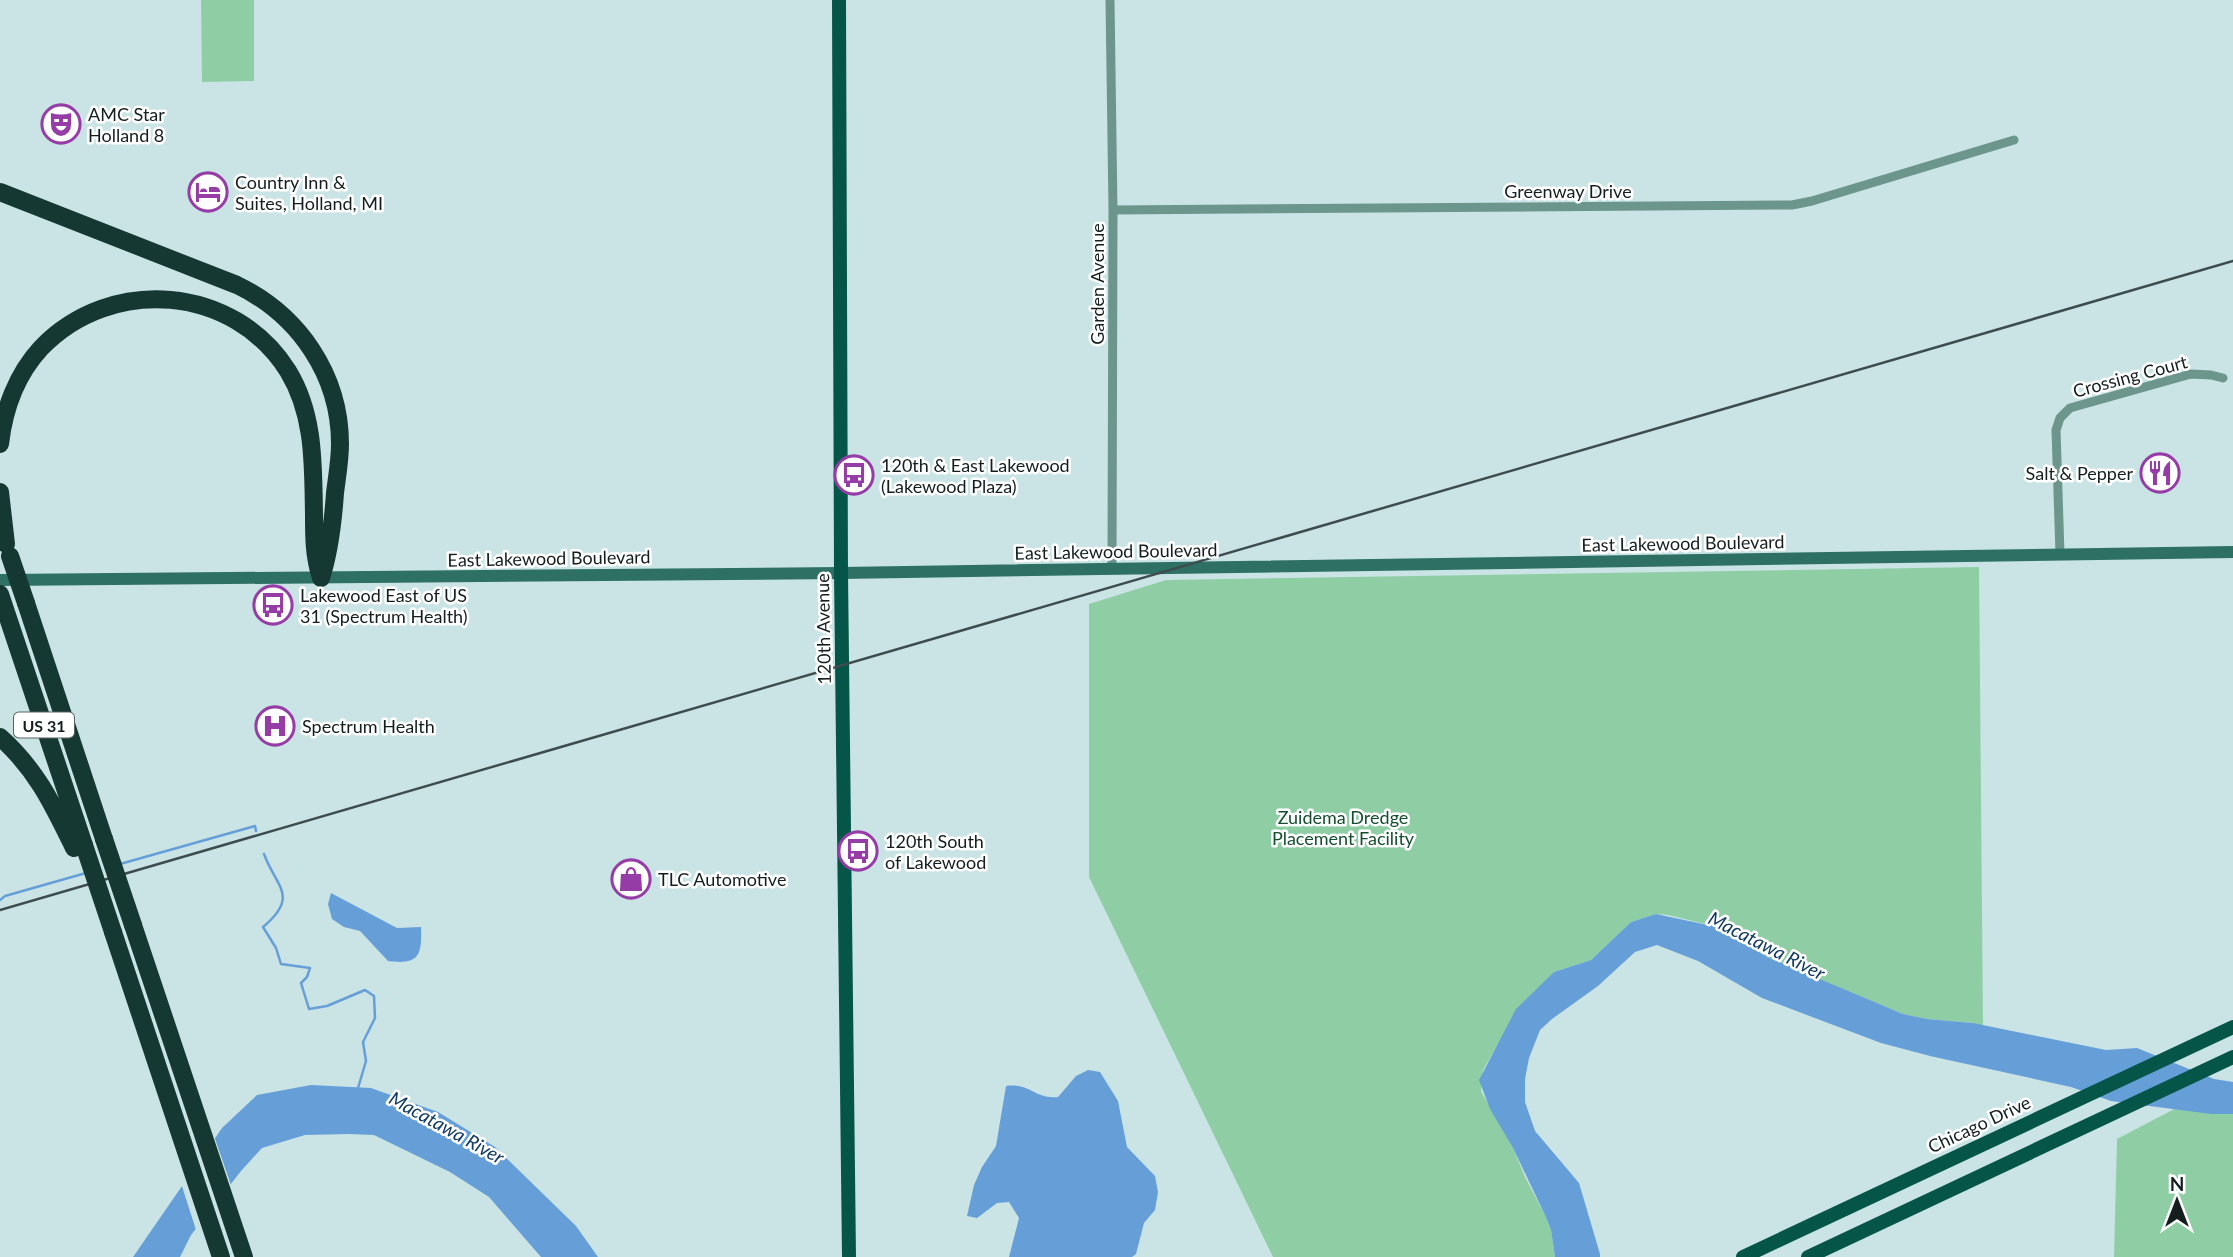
<svg xmlns="http://www.w3.org/2000/svg" width="2233" height="1257" viewBox="0 0 2233 1257" font-family="Lato,sans-serif">
	<rect width="100%" height="100%" fill="#cae4e6"/>
	<path fill="#8fcea5" d="M 201,0 L 254,0 L 254,81 L 202,82 Z
		M 1979,567 L 1983,1027 L 1973,1023 L 1927,1019 L 1903,1014 L 1770,959 L 1722,928 L 1668,915 L 1656,914 L 1631,922 L 1591,960 L 1554,972 L 1506,1030 L 1483,1070 L 1481,1091 L 1513,1148 L 1525,1177 L 1545,1215 L 1551,1230 L 1555,1257 L 1273,1257 L 1089,877 L 1089,604 L 1166,580 Z
		M 2201,1095 L 2233,1095 L 2233,1257 L 2114,1257 L 2117,1139 Z"/>
	<path fill="#669fd8" d="M 331,893 L 397,928 L 421,927 C 422,956 419,965 388,961 L 360,931 L 344,927 L 332,919 L 328,904 Z
		M 1656,914 L 1722,928 L 1767,957 L 1903,1014 L 1927,1019 L 1973,1023 L 2106,1050 L 2137,1048 L 2214,1079 L 2233,1082 L 2233,1114 L 2211,1114 L 2111,1101 L 2071,1087 L 1930,1056 L 1881,1043 L 1762,998 L 1698,961 L 1657,945 L 1635,952 L 1598,986 L 1552,1019 L 1540,1030 L 1529,1058 L 1525,1079 L 1525,1102 L 1535,1131 L 1579,1183 L 1600,1254 L 1600,1257 L 1555,1257 L 1551,1230 L 1545,1215 L 1513,1148 L 1490,1109 L 1479,1080 L 1516,1009 L 1554,972 L 1591,960 L 1631,922 Z
		M 1088,1070 L 1100,1072 L 1118,1101 L 1127,1147 L 1155,1176 L 1158,1192 L 1155,1210 L 1144,1223 L 1136,1254 L 1132,1257 L 1009,1257 L 1019,1218 L 1009,1202 L 997,1203 L 977,1218 L 967,1216 L 974,1185 L 982,1167 L 996,1146 L 1006,1086 C 1032,1083 1033,1099 1058,1097 L 1076,1076 Z
		M 311,1085 L 371,1088 L 438,1112 L 495,1147 L 576,1226 L 598,1257 L 541,1257 L 489,1197 L 450,1172 L 374,1135 L 349,1134 L 305,1135 L 262,1148 L 241,1171 L 191,1235 L 180,1257 L 133,1257 L 222,1128 L 257,1095 Z"/>
	<path fill="#cae4e6" d="M 213,1133 L 232,1188 L 197,1233 L 180,1180 Z"/>
	<g fill="none" stroke-linecap="round" stroke-linejoin="round">
		<path stroke="#669fd8" stroke-width="2.5" d="M 264,854 C 276,887 300,896 263,927 L 276,948 L 281,964 L 310,968 L 307,977 L 301,983 L 309,1009 L 327,1006 L 365,990 L 374,996 L 375,1018 L 363,1042 L 366,1061 L 358,1088 L 359,1091
			M 120,864 L 255,826 L 256,831
			M 0,900 L 5,896 L 86,873"/>
		<path stroke="#6c958c" stroke-width="9" d="M 1110,0 L 1113,210 L 1112,568
			M 1113,210 L 1792,205 L 1812,201 L 2014,140
			M 2060,554 L 2056,430 L 2060,418 L 2070,408 L 2191,374 L 2211,375 L 2223,378"/>
		<path stroke="#2e7164" stroke-width="12" d="M 0,580 L 841,573 L 2233,552"/>
		<path stroke="#065549" stroke-width="14" d="M 839,0 L 841,573 L 849,1257
			M 1743,1257 L 2233,1027
			M 1808,1257 L 2233,1057"/>
		<path stroke="#163832" stroke-width="18" d="M 0,192 L 237,285 C 299,315 340,375 340,444 C 340,460 337,477 335,493 C 333,522 330,550 321,578
			M 0,444 C 4,409 17,374 41,348 C 111,275 234,285 288,371 C 315,415 313,466 314,515 C 314,538 314,556 321,578
			M 0,492 L 6,544
			M 0,594 L 84,845
			M 26,603 L 104,839
			M 0,737 C 37,770 53,805 74,848
			M 133,925 L 244,1257
			M 113,932 L 221,1257"/>
		<path stroke="#3e4c4d" stroke-width="2.5" d="M 0,910 L 2233,261"/>
		<path stroke="#163832" stroke-width="18" d="M 10,556 L 26,603
			M 104,839 L 133,925
			M 84,845 L 113,932"/>
	</g>
	<defs>
		<g id="theatre-ring" transform="scale(2.0125)"><circle r="9.5" fill="#fff" stroke="#963ca7" stroke-width="1.5"/><path d="M-5-5.5Q0-4 5-5.5V0Q5 5 0 6Q-5 5-5 0ZM-3.3-2.5H-1v1.5H-3.3ZM1-2.5H3.3v1.5H1ZM-2.8 1Q0 5.5 2.8 1Z" fill="#963ca7"/></g>
		<g id="hotel-ring" transform="scale(2.0125)"><circle r="9.5" fill="#fff" stroke="#963ca7" stroke-width="1.5"/><path d="M-6-4.5h1.5V1H6V5H4.5V3h-9V5H-6ZM-4 0a1.8 1.8 0 1 1 3.6 0ZM.5 0V-2.5h3Q6-2.5 6 0Z" fill="#963ca7"/></g>
		<g id="restaurant-ring" transform="scale(2.0125)"><circle r="9.5" fill="#fff" stroke="#963ca7" stroke-width="1.5"/><path d="M-5-6h1v4h1v-4h1v4h1v-4h1v5L-1.5 .5V6h-2V.5L-5-1ZM5-6V6H3V1.5H1.5Q1.5-4 5-6Z" fill="#963ca7"/></g>
		<g id="bus-ring" transform="scale(2.0125)"><circle r="9.5" fill="#fff" stroke="#963ca7" stroke-width="1.5"/><path d="M-5-6H5V4H4V6H2V4H-2V6H-4V4H-5ZM-3.5-4V0h7V-4ZM-3.5 1.2v1.5H-2V1.2ZM2 1.2v1.5H3.5V1.2Z" fill="#963ca7"/></g>
		<g id="hospital-ring" transform="scale(2.0125)"><circle r="9.5" fill="#fff" stroke="#963ca7" stroke-width="1.5"/><path d="M-5-5h3v3.5h4V-5h3V5h-3V1.5h-4V5h-3Z" fill="#963ca7"/></g>
		<g id="shop-ring" transform="scale(2.0125)"><circle r="9.5" fill="#fff" stroke="#963ca7" stroke-width="1.5"/><path d="M-5-2.5h2.3a2.7 3.5 0 0 1 5.4 0H5L5.5 6h-11ZM-1.5-2.5h3a1.5 2.3 0 0 0-3 0Z" fill="#963ca7"/></g>
	</defs>
	<g fill-rule="evenodd">
		<use href="#theatre-ring" x="61" y="124"/>
		<use href="#hotel-ring" x="208" y="192"/>
		<use href="#restaurant-ring" x="2160" y="473"/>
		<use href="#bus-ring" x="854" y="475"/>
		<use href="#bus-ring" x="273" y="605"/>
		<use href="#hospital-ring" x="275" y="726"/>
		<use href="#bus-ring" x="858" y="851"/>
		<use href="#shop-ring" x="631" y="879"/>
	</g>
	<g text-anchor="middle" dominant-baseline="central" stroke-width="5" stroke-linejoin="round" paint-order="stroke">
		<rect fill="#fff" stroke="#5a6262" stroke-width="2" x="14" y="712.5" width="60" height="25" rx="5"/>
		<g font-size="16" font-weight="bold" fill="#141e1f">
			<text x="44" y="725">US 31</text>
		</g>
		<g font-size="18" fill="#141e1f" stroke="#fff" text-anchor="start">
			<text x="88" y="114">AMC Star<tspan x="88" dy="21">Holland 8</tspan></text>
			<text x="235" y="182">Country Inn &amp;<tspan x="235" dy="21">Suites, Holland, MI</tspan></text>
			<text x="881" y="465">120th &amp; East Lakewood<tspan x="881" dy="21">(Lakewood Plaza)</tspan></text>
			<text x="2133" y="473" text-anchor="end">Salt &amp; Pepper</text>
			<text x="300" y="595">Lakewood East of US<tspan x="300" dy="21">31 (Spectrum Health)</tspan></text>
			<text x="302" y="726">Spectrum Health</text>
			<text x="885" y="841">120th South<tspan x="885" dy="21">of Lakewood</tspan></text>
			<text x="658" y="879">TLC Automotive</text>
		</g>
		<g font-size="18" fill="#141e1f" stroke="#fff">
			<text x="1568" y="191">Greenway Drive</text>
			<text transform="translate(1097 284) rotate(-90)">Garden Avenue</text>
			<text transform="translate(2130 376) rotate(-15)">Crossing Court</text>
			<text transform="translate(1683 543) rotate(-1)">East Lakewood Boulevard</text>
			<text transform="translate(1116 551) rotate(-1)">East Lakewood Boulevard</text>
			<text transform="translate(549 558) rotate(-1)">East Lakewood Boulevard</text>
			<text transform="translate(823 629) rotate(-91)">120th Avenue</text>
			<text transform="translate(1979 1124) rotate(-25)">Chicago Drive</text>
		</g>
		<g font-size="18" fill="#144f2f" stroke="#fff">
			<text x="1343" y="817">Zuidema Dredge<tspan x="1343" dy="21">Placement Facility</tspan></text>
		</g>
		<g font-size="19" font-style="italic" fill="#123b62" stroke="#fff">
			<text transform="translate(1767 945) rotate(27)">Macatawa River</text>
			<text transform="translate(447 1127) rotate(29)">Macatawa River</text>
		</g>
	</g>
	<g transform="translate(2177 1201)" stroke="#ffffff" stroke-width="5" paint-order="stroke">
	<path d="M0-5L12 26L0 18L-12 26Z" fill="#141e1f"/>
	<text y="-10" font-size="19" font-weight="bold" text-anchor="middle" fill="#141e1f">N</text>
	</g>
</svg>
